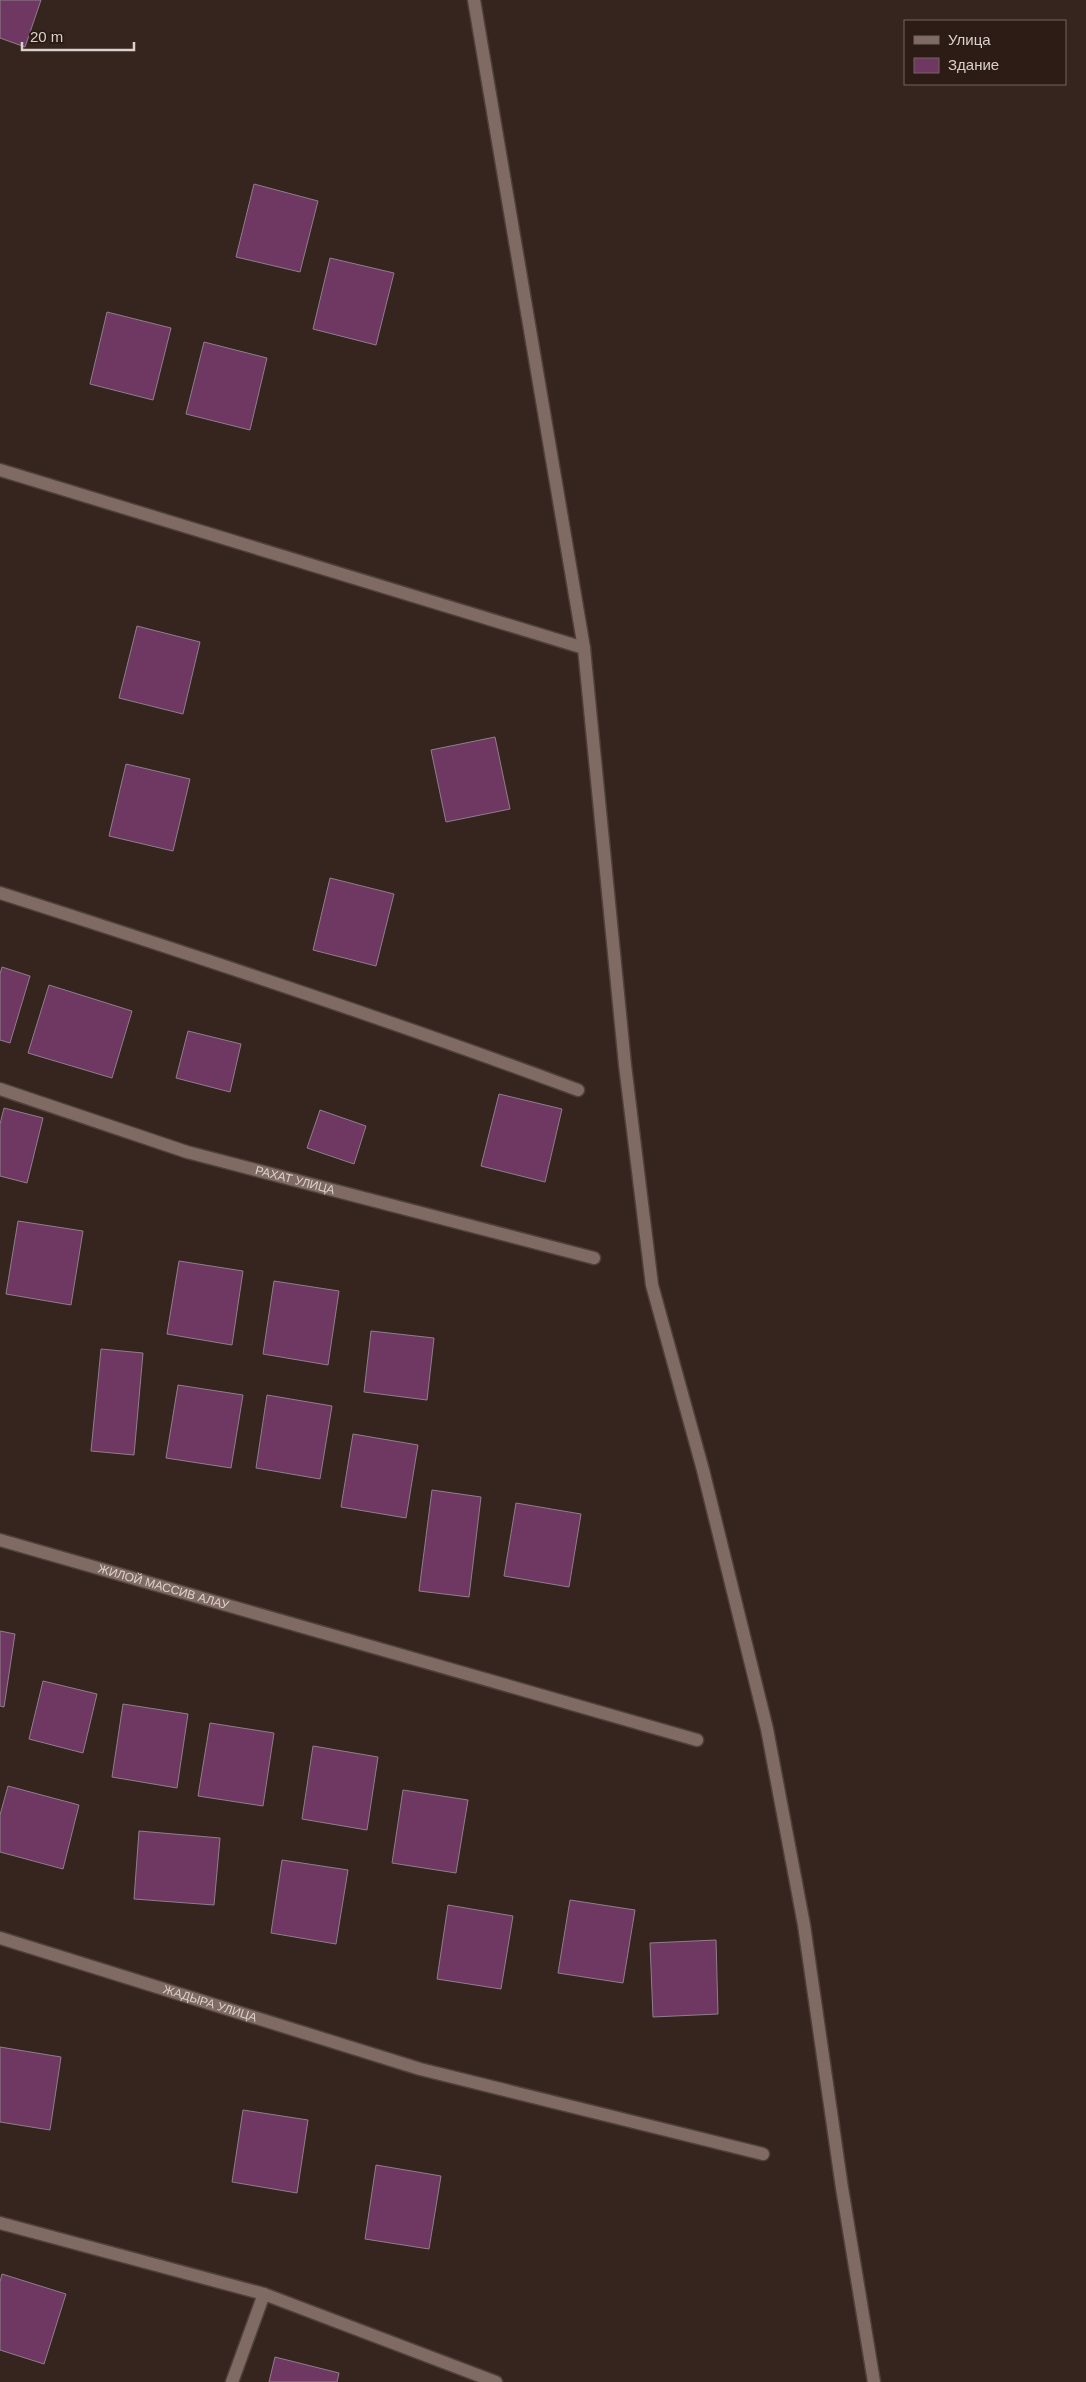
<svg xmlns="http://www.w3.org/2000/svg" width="1086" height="2382" viewBox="0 0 1086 2382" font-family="Helvetica,sans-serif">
	<rect width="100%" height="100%" fill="#36251f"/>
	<path fill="#6e3862" stroke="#8f7e8a" d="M 0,0 L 41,0 L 25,47 L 0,38 Z
		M 254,184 L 318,201 L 300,272 L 236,257 Z
		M 330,258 L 394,273 L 376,345 L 313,329 Z
		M 107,312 L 171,328 L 153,400 L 90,384 Z
		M 204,342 L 267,358 L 250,430 L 186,414 Z
		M 137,626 L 200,642 L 183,714 L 119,698 Z
		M 495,737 L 510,809 L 446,822 L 431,750 Z
		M 126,764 L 190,779 L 173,851 L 109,836 Z
		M 330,878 L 394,894 L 376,966 L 313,950 Z
		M 2,967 L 30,976 L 10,1043 L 0,1040 L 0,974 Z
		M 49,985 L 132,1011 L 112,1078 L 28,1053 Z
		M 188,1031 L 241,1044 L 230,1092 L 176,1078 Z
		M 499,1094 L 562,1109 L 545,1182 L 481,1166 Z
		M 4,1108 L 43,1118 L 27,1183 L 0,1176 L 0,1124 Z
		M 320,1110 L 366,1126 L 354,1164 L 307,1148 Z
		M 18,1221 L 83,1231 L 71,1305 L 6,1294 Z
		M 179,1261 L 243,1271 L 232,1345 L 167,1334 Z
		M 274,1281 L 339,1291 L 328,1365 L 263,1354 Z
		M 371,1331 L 434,1338 L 427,1400 L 364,1392 Z
		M 101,1349 L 143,1353 L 134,1455 L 91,1451 Z
		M 178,1385 L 243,1395 L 231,1468 L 166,1458 Z
		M 267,1395 L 332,1406 L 320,1479 L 256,1468 Z
		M 353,1434 L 418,1445 L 406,1518 L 341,1507 Z
		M 432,1490 L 481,1497 L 469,1597 L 419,1591 Z
		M 516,1503 L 581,1514 L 569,1587 L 504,1576 Z
		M 0,1631 L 15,1634 L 4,1707 L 0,1706 Z
		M 43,1681 L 97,1694 L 83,1753 L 29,1739 Z
		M 123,1704 L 188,1714 L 177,1788 L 112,1777 Z
		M 210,1723 L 274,1733 L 263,1806 L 198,1796 Z
		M 313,1746 L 378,1757 L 367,1830 L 302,1819 Z
		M 8,1786 L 79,1805 L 63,1869 L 0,1852 L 0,1815 Z
		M 403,1790 L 468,1800 L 456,1873 L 392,1863 Z
		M 139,1831 L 220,1838 L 214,1905 L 134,1899 Z
		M 282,1860 L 348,1870 L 336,1944 L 271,1933 Z
		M 570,1900 L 635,1910 L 623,1983 L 558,1973 Z
		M 448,1905 L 513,1916 L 501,1989 L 437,1979 Z
		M 716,1940 L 718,2014 L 653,2017 L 650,1943 Z
		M 0,2047 L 61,2057 L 50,2130 L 0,2122 Z
		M 243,2110 L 308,2120 L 297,2193 L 232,2182 Z
		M 376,2165 L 441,2176 L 429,2249 L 365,2239 Z
		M 2,2274 L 66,2294 L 44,2364 L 0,2350 L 0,2282 Z
		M 275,2357 L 339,2373 L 337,2382 L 269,2382 Z"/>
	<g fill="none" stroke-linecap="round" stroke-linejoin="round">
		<g stroke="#4f403b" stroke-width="15">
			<g id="minor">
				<path d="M 474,0 L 584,648 L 625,1065 L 652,1285 L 703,1470 L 767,1729 L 804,1925 L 842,2188 L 874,2382"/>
				<path d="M 0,470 L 584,648"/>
				<path d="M 0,893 C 194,955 387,1019 578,1090"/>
				<path id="s1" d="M 0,1089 L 187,1152 L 594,1258"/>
				<path id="s2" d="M 0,1540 L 697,1740"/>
				<path id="s3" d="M 0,1938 L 420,2069 L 763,2154"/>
				<path d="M 0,2223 L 264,2294 L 496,2382"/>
				<path d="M 232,2382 L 264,2294"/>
			</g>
		</g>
		<use href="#minor" stroke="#7f6b63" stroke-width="12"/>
	</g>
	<g text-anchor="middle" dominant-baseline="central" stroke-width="4" stroke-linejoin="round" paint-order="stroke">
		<g font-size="12" fill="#dcd0cc" stroke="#2c1c15">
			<text stroke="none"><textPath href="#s1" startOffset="309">РАХАТ УЛИЦА</textPath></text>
			<text stroke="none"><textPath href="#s2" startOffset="170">ЖИЛОЙ МАССИВ АЛАУ</textPath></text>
			<text stroke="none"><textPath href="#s3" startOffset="220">ЖАДЫРА УЛИЦА</textPath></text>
		</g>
	</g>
	<rect x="904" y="20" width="162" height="65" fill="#2c1c15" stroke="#72645e"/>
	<rect x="914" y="36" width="25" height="8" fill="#7f6b63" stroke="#72645e"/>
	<text x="948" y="45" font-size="15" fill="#dcd0cc">Улица</text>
	<rect x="914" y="58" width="25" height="15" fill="#6e3862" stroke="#72645e"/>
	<text x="948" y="70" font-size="15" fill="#dcd0cc">Здание</text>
	<path d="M22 42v8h112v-8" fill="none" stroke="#dcd0cc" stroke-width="2.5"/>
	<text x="30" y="42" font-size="15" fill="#dcd0cc" stroke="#2c1c15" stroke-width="4" paint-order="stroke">20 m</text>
</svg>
